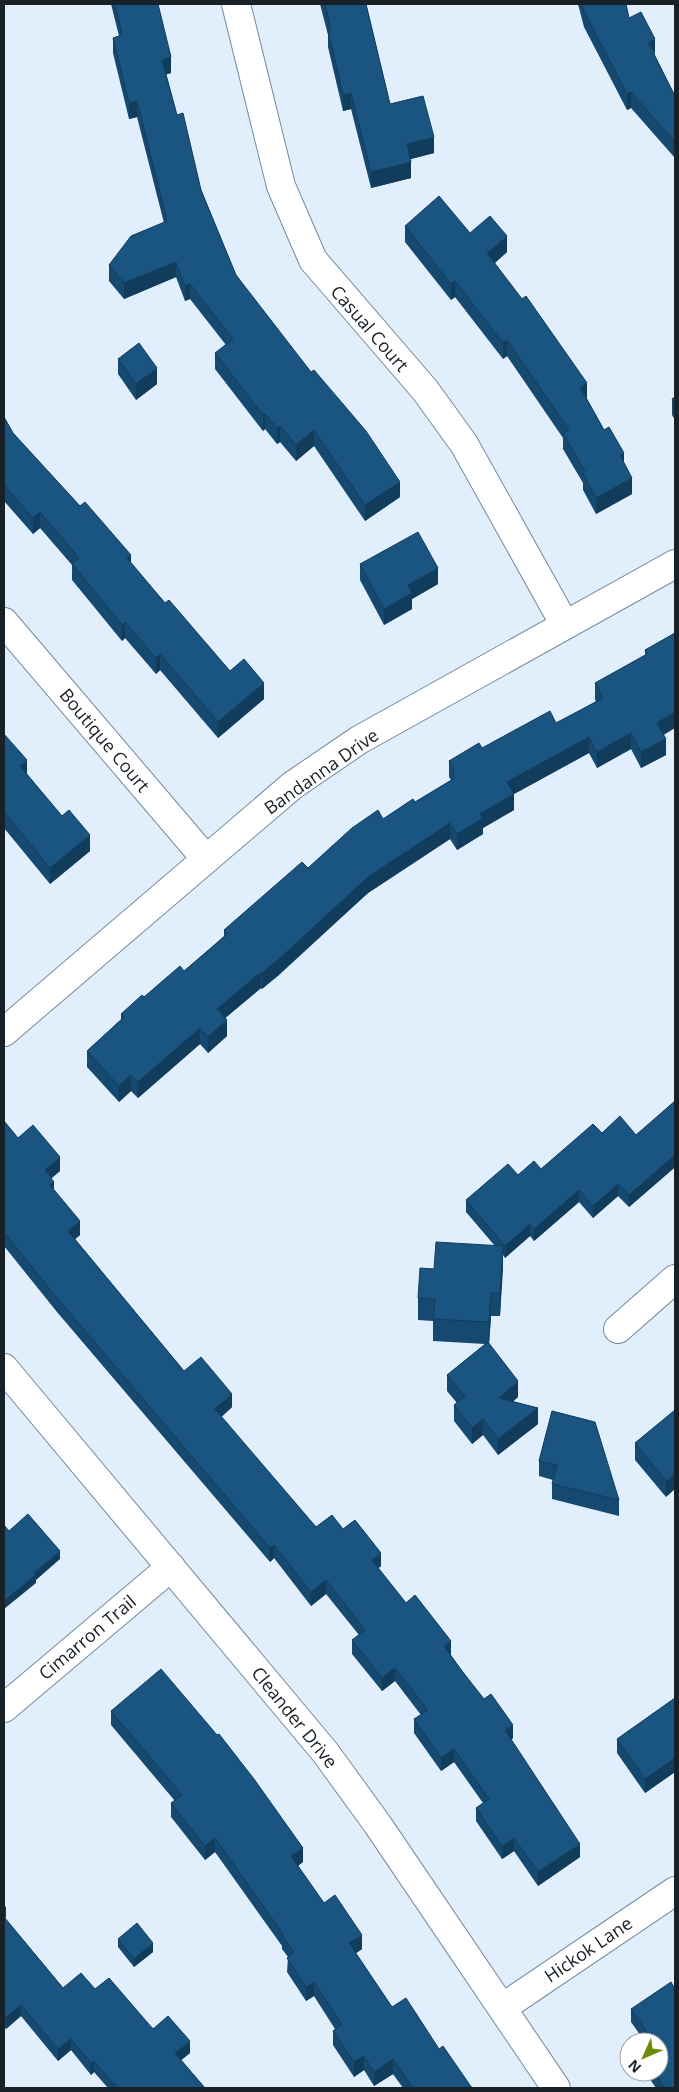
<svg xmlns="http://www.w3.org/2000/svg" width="679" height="2092" viewBox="0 0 679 2092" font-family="'Open Sans',sans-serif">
	<rect width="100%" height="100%" fill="#e1effc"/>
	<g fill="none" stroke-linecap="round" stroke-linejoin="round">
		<g stroke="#748a9e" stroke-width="30">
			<path id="street" d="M 236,4 L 281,186 L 313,260 L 425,390 L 464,444 L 565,625
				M 4,622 L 206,859
				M 4,1032 L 293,785 L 359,740 L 675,564
				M 618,1329 L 675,1279
				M 4,1368 L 325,1752 L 378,1825 L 556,2088
				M 4,1708 L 171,1567
				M 502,2008 L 675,1891"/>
		</g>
		<use href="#street" stroke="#fff" stroke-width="28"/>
	</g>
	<path fill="#164970" d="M 111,4 L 158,4 L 171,73 L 166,74 L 177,115 L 201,190 L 236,275 L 400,497 L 365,521 L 314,446 L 296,461 L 280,442 L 277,444 L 265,429 L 263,431 L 215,369 L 215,353 L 226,345 L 190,299 L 185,301 L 176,277 L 124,299 L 109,281 L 109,265 L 164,223 L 137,117 L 129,119 L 113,53 L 113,38 L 119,36 Z
		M 320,4 L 366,4 L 390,104 L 434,153 L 411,159 L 411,178 L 371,188 L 351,109 L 343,111 L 328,47 L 328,35 Z
		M 578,4 L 626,4 L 629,18 L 655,55 L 675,96 L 675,158 L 631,108 L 627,110 L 584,27 Z
		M 405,226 L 470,233 L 507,252 L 495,263 L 587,399 L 604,430 L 624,462 L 632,494 L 596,514 L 583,490 L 583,483 L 563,449 L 563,438 L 507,356 L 503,359 L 455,297 L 451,300 L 405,242 Z
		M 118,359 L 157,384 L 136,400 L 118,374 Z
		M 675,397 L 675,420 L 672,415 L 672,399 Z
		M 4,417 L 13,433 L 131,563 L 165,603 L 230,671 L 264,699 L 218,738 L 160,670 L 156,674 L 125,638 L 122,641 L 72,580 L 72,565 L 40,528 L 33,534 L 4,501 Z
		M 360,564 L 438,584 L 412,599 L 412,609 L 384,625 L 360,580 Z
		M 675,633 L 664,735 L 666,755 L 641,768 L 631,749 L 597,768 L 589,753 L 514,794 L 514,810 L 483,828 L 483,834 L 457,850 L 450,839 L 368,893 L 278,976 L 262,989 L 261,988 L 225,1018 L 227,1036 L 208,1053 L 200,1044 L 138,1098 L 131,1091 L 119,1102 L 87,1067 L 87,1051 L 121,1020 L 121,1014 L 144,997 L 184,971 L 224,936 L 224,930 L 308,868 L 383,819 L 415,802 L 451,780 L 449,777 L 449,761 L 482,748 L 556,723 L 596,702 L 595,699 L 595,683 L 645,656 L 645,650 Z
		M 4,734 L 27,774 L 90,851 L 50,884 L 4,828 Z
		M 675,1101 L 675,1169 L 674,1168 L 629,1207 L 618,1196 L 593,1218 L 579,1202 L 534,1241 L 530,1236 L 505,1258 L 503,1255 L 500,1316 L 491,1316 L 489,1344 L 518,1397 L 513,1401 L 538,1424 L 498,1455 L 483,1435 L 472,1444 L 454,1421 L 454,1405 L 457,1403 L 447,1391 L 447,1375 L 485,1344 L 433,1341 L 433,1321 L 418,1320 L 418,1298 L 434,1269 L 495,1246 L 466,1212 L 466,1200 L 518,1175 L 541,1169 L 602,1133 L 636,1135 Z
		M 4,1121 L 18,1138 L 60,1171 L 51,1178 L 54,1190 L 80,1235 L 75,1239 L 184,1371 L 232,1407 L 221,1417 L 316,1527 L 343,1529 L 381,1566 L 378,1568 L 406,1603 L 451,1654 L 450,1654 L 462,1671 L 513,1738 L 511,1740 L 580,1857 L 538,1886 L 514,1851 L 502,1859 L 476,1821 L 476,1808 L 483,1803 L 454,1762 L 441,1771 L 414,1733 L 414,1719 L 421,1715 L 395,1681 L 382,1691 L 352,1654 L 352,1640 L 359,1635 L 326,1594 L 311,1606 L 274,1558 L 270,1562 L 57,1312 L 4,1246 Z
		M 675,1410 L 666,1497 L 635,1460 L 635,1443 Z
		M 552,1411 L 619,1500 L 619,1516 L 552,1499 L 552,1484 L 553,1480 L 539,1476 L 539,1461 Z
		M 675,1698 L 675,1772 L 645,1793 L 617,1753 L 617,1739 Z
		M 111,1711 L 303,1862 L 298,1866 L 324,1903 L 362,1949 L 356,1953 L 392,2007 L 439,2049 L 472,2088 L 403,2088 L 393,2074 L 374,2086 L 364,2070 L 354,2077 L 333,2045 L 333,2031 L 335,2029 L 314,1996 L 306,2001 L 287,1972 L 288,1957 L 282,1949 L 282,1946 L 215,1852 L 205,1860 L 171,1817 L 171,1803 L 175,1801 L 111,1725 Z
		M 4,1903 L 6,1917 L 5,1918 L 63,1988 L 95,1989 L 190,2053 L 181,2060 L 205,2088 L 108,2088 L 94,2072 L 91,2075 L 71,2050 L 58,2061 L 21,2016 L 6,2029 L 4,2026 Z
		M 118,1939 L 153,1952 L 134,1967 L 118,1947 Z
		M 675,1989 L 675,2088 L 656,2088 L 645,2072 L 659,2072 L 643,2039 L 631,2022 L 631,2009 Z"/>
	<path fill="#123c5b" d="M 655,39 L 655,55 L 648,43 Z
		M 171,57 L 171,73 L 162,76 L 162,60 Z
		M 631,92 L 631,108 L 627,110 L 627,94 Z
		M 351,93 L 351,109 L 343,111 L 343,95 Z
		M 137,101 L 137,117 L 129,119 L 129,103 Z
		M 434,137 L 434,153 L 407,160 L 407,144 Z
		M 411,162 L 411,178 L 371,188 L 371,172 Z
		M 507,236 L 507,252 L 487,269 L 487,253 Z
		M 176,262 L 176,277 L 124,299 L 124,283 Z
		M 455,281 L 455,297 L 451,300 L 451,284 Z
		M 190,284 L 190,299 L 185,301 L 185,286 Z
		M 507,340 L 507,356 L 503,359 L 503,343 Z
		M 157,368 L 157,384 L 136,400 L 136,384 Z
		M 587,383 L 587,399 L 580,403 L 580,387 Z
		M 265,414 L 265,429 L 263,431 L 263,415 Z
		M 280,426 L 280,442 L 277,444 L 277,428 Z
		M 314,430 L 314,446 L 296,461 L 296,445 Z
		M 624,453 L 624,469 L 620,455 Z
		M 632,478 L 632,494 L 596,514 L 596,498 Z
		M 400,482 L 400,497 L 365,521 L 365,505 Z
		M 40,512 L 40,528 L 33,534 L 33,518 Z
		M 131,555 L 131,571 L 127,558 Z
		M 438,568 L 438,584 L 412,599 L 412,609 L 384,625 L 384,609 L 408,585 Z
		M 125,622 L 125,638 L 122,641 L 122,625 Z
		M 160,654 L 160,670 L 156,674 L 156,658 Z
		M 264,683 L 264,699 L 218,738 L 218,722 Z
		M 675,712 L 675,728 L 657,739 L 657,723 Z
		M 631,733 L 631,749 L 597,768 L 597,752 Z
		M 589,737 L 589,753 L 514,794 L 514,810 L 483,828 L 483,834 L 457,850 L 457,834 L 480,814 L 507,782 Z
		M 666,739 L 666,755 L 641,768 L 641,752 Z
		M 27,760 L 27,776 L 20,766 Z
		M 450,823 L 450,839 L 368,893 L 262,989 L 262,973 L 368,877 Z
		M 90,835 L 90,851 L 50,884 L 50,868 Z
		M 261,972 L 261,988 L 217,1025 L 217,1009 Z
		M 227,1020 L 227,1036 L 208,1053 L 208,1037 Z
		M 200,1028 L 200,1044 L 138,1098 L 138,1082 Z
		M 131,1075 L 131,1091 L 119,1102 L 119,1086 Z
		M 674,1156 L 674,1168 L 629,1207 L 629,1195 Z
		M 60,1157 L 60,1171 L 45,1184 L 45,1170 Z
		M 54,1182 L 54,1195 L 50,1185 Z
		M 618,1184 L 618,1196 L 593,1218 L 593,1206 Z
		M 579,1190 L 579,1202 L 534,1241 L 534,1229 Z
		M 80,1221 L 80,1235 L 68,1245 L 68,1231 Z
		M 530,1224 L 530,1236 L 505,1258 L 505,1246 Z
		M 503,1246 L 503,1269 L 500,1316 L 500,1294 Z
		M 491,1293 L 491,1316 L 489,1344 L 489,1322 Z
		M 518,1381 L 518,1397 L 499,1414 L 499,1398 Z
		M 232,1394 L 232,1407 L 215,1423 L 215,1409 Z
		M 538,1408 L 538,1424 L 498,1455 L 498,1439 Z
		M 483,1419 L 483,1435 L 472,1444 L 472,1428 Z
		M 675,1473 L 675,1489 L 666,1497 L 666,1481 Z
		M 274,1545 L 274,1558 L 270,1562 L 270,1548 Z
		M 60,1551 L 60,1559 L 36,1580 L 36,1583 L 4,1609 L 4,1601 L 34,1573 Z
		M 381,1553 L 381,1566 L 372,1574 L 372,1560 Z
		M 326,1580 L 326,1594 L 311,1606 L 311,1592 Z
		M 451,1641 L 451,1654 L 444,1659 L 444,1646 Z
		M 395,1668 L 395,1681 L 382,1691 L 382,1678 Z
		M 513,1725 L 513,1738 L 505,1744 L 505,1730 Z
		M 454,1749 L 454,1762 L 441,1771 L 441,1758 Z
		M 675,1758 L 675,1772 L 645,1793 L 645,1779 Z
		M 215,1838 L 215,1852 L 205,1860 L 205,1846 Z
		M 514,1838 L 514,1851 L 502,1859 L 502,1846 Z
		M 580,1844 L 580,1857 L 538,1886 L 538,1872 Z
		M 303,1848 L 303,1862 L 291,1870 L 291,1856 Z
		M 6,1906 L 6,1917 L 4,1919 L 4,1908 Z
		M 362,1935 L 362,1949 L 349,1958 L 349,1943 Z
		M 153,1943 L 153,1952 L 134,1967 L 134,1959 Z
		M 314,1982 L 314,1996 L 306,2001 L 306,1987 Z
		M 21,2005 L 21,2016 L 6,2029 L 6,2017 Z
		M 71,2039 L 71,2050 L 58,2061 L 58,2049 Z
		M 190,2041 L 190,2053 L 175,2065 L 175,2053 Z
		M 364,2056 L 364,2070 L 354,2077 L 354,2062 Z
		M 393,2059 L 393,2074 L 374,2086 L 374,2072 Z
		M 94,2061 L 94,2072 L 91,2075 L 91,2063 Z"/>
	<path fill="#1a5582" stroke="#123c5b" d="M 115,4 L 158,4 L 171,57 L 162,60 L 177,115 L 183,113 L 201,190 L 236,275 L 311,372 L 314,370 L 366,431 L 400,482 L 365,505 L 314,430 L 296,445 L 280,426 L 277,428 L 265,414 L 263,415 L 215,353 L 233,339 L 190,284 L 185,286 L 176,262 L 124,283 L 109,265 L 131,236 L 167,221 L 137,101 L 129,103 L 113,38 L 122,35 Z
		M 325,4 L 366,4 L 390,104 L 423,96 L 434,137 L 407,144 L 411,162 L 371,172 L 351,93 L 343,95 L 328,31 L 331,30 Z
		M 582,4 L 626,4 L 629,18 L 641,12 L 655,39 L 648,43 L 675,96 L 675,142 L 631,92 L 627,94 L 584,11 Z
		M 439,196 L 470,233 L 490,216 L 507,236 L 487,253 L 522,299 L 526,296 L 587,383 L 580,387 L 604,430 L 609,427 L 624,453 L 620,455 L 632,478 L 596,498 L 583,474 L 585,472 L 563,433 L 569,430 L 507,340 L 503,343 L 455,281 L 451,284 L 405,226 Z
		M 139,343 L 157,368 L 136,384 L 118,359 Z
		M 675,397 L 675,404 L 672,399 Z
		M 4,417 L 13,433 L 80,506 L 85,502 L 131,555 L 127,558 L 165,603 L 169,600 L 230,671 L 244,659 L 264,683 L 218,722 L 160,654 L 156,658 L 125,622 L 122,625 L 72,564 L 79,558 L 40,512 L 33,518 L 4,485 Z
		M 418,532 L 438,568 L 408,585 L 412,593 L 384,609 L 360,564 Z
		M 675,633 L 675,712 L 657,723 L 666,739 L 641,752 L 631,733 L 597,752 L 589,737 L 507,782 L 514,794 L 480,814 L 483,818 L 457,834 L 450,823 L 368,877 L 278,960 L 262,973 L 261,972 L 217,1009 L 227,1020 L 208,1037 L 200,1028 L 138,1082 L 131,1075 L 119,1086 L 87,1051 L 124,1017 L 121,1014 L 142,995 L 144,997 L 180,966 L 184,971 L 228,934 L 224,930 L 302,862 L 308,868 L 352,828 L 378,810 L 383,819 L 413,799 L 415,802 L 455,778 L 452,773 L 455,772 L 449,761 L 479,743 L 482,748 L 550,711 L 556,723 L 603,698 L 595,683 L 647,654 L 645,650 Z
		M 4,734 L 27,760 L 20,766 L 62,816 L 69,810 L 90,835 L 50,868 L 4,812 Z
		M 675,1101 L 675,1157 L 674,1156 L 629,1195 L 618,1184 L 593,1206 L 579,1190 L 534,1229 L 530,1224 L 505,1246 L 466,1200 L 508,1164 L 518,1175 L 534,1161 L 541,1169 L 593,1124 L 602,1133 L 620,1116 L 636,1135 Z
		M 4,1121 L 18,1138 L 33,1125 L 60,1157 L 45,1170 L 54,1182 L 50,1185 L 80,1221 L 68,1231 L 184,1371 L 201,1357 L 232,1394 L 215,1409 L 316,1527 L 332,1515 L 343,1529 L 355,1520 L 381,1553 L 372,1560 L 406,1603 L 415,1595 L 451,1641 L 444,1646 L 462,1671 L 484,1699 L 491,1694 L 513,1725 L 505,1730 L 580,1844 L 538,1872 L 514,1838 L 502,1846 L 476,1808 L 489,1799 L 454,1749 L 441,1758 L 414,1719 L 428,1710 L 395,1668 L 382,1678 L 352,1640 L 365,1630 L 326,1580 L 311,1592 L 274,1545 L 270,1548 L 57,1298 L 4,1232 Z
		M 436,1242 L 503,1246 L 500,1294 L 491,1293 L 489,1322 L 433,1319 L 435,1299 L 418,1298 L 420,1268 L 434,1269 Z
		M 488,1342 L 518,1381 L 499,1398 L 538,1408 L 498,1439 L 483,1419 L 472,1428 L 454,1405 L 465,1396 L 447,1375 Z
		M 675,1410 L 675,1473 L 666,1481 L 635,1443 Z
		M 552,1411 L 595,1422 L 619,1500 L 552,1484 L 557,1465 L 539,1461 Z
		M 28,1514 L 60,1551 L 34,1573 L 36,1575 L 4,1601 L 4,1525 L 9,1531 Z
		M 161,1669 L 217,1735 L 219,1734 L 254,1779 L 303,1848 L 291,1856 L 324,1903 L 335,1895 L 362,1935 L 349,1943 L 392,2007 L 406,1998 L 439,2049 L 443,2046 L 472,2088 L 413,2088 L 393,2059 L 374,2072 L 364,2056 L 354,2062 L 333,2031 L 342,2025 L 314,1982 L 306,1987 L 287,1958 L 294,1952 L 282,1935 L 283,1934 L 215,1838 L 205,1846 L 171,1803 L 182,1795 L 111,1711 Z
		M 675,1698 L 675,1758 L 645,1779 L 617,1739 Z
		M 4,1917 L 63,1988 L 81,1973 L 95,1989 L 109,1978 L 153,2029 L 168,2016 L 190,2041 L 175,2053 L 205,2088 L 117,2088 L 94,2061 L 91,2063 L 71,2039 L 58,2049 L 21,2005 L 6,2017 L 4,2014 Z
		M 137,1923 L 153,1943 L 134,1959 L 118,1939 Z
		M 671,1982 L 675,1989 L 675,2088 L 665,2088 L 654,2072 L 659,2072 L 659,2042 L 638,2042 L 649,2035 L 631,2009 Z"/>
	<g text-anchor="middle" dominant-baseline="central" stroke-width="5" stroke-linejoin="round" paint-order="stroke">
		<g font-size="18" fill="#182028" stroke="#fff">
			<text transform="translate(370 328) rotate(49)">Casual Court</text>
			<text transform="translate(105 740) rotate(50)">Boutique Court</text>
			<text transform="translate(321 771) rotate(-35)">Bandanna Drive</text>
			<text transform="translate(87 1637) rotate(-40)">Cimarron Trail</text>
			<text transform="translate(295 1717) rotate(51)">Cleander Drive</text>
			<text transform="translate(588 1949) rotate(-34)">Hickok Lane</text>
		</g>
	</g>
	<rect width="679" height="2092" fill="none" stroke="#182028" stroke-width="10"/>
	<g transform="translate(644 2057) rotate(225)"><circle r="24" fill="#ffffff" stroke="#a3a6a9"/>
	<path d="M0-4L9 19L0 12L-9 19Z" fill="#6d8c0d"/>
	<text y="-8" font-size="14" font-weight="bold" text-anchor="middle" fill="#182028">N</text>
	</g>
</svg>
